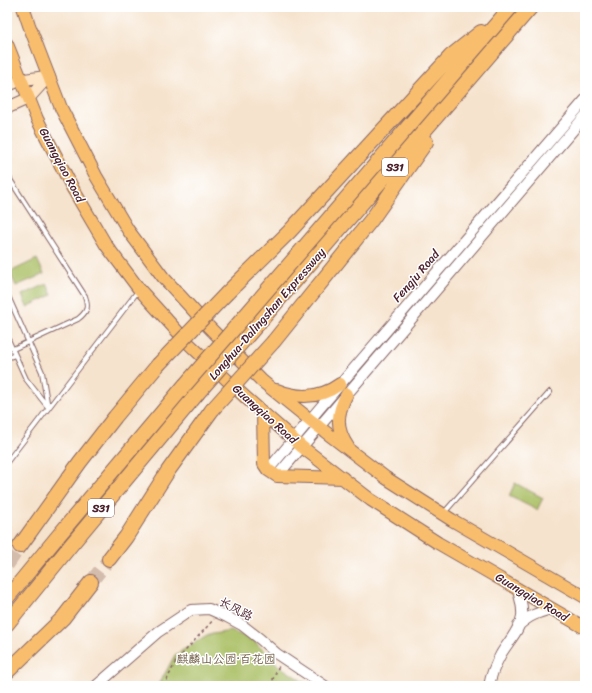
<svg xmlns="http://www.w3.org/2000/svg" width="592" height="693" viewBox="0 0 592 693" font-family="Sriracha,'LXGW WenKai TC',sans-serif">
	<rect width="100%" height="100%" fill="#fff"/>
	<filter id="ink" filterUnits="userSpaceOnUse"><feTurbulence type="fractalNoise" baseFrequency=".025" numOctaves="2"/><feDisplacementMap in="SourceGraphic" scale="8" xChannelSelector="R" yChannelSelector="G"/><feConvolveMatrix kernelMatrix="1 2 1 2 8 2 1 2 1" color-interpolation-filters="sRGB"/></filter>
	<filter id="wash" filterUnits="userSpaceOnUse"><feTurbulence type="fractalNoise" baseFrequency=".012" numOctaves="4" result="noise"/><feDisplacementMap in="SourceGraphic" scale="16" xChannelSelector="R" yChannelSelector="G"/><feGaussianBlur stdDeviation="0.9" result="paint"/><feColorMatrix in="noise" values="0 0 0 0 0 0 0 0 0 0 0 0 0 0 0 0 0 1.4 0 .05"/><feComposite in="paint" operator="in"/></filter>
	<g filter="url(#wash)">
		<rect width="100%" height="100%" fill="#f6e3cd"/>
		<path fill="#a9be62" stroke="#7a6e46" d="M 37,259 L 44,274 L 16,286 L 10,272 Z
			M 47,284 L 52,295 L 27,307 L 22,295 Z
			M 515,483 L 543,498 L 537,510 L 509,496 Z
			M 231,631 L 253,640 L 279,666 L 310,686 L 158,686 L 175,655 L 207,635 Z"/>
	</g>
	<g filter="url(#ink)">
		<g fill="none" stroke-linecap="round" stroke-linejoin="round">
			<path stroke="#d4bcad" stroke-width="14" stroke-dasharray="14 7" stroke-linecap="butt" d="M 7,565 L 20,546
				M 91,582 L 109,559"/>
			<g stroke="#866464" stroke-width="6">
				<path id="service" d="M 7,175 L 85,296 C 89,307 87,312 78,319 L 13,349
					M 7,294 L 42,372 L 48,408
					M 7,337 L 26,379 L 47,406
					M 7,358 L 15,355
					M 7,462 L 138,291
					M 443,514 L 550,392"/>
			</g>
			<g stroke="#866464" stroke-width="12">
				<path id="tertiary" d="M 268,470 L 319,409 L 585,100
					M 277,476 L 585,116
					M 518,626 C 530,615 537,613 552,609
					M 96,686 L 158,632 L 191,610 L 209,609 L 227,617 L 242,625 L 260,639 L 277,654 L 325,686
					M 489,686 C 491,674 495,665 501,654 C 508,642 520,630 522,616 C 523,606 520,597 517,588"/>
			</g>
			<g stroke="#866464" stroke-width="13">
				<path id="secondary" d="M 7,86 L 21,80 L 49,76
					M 7,108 L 29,98 L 49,76"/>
			</g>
			<g stroke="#866464" stroke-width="14">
				<path id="primary" d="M 23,7 L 29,25 L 61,108 L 96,176 L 128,230 L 163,277 L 205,323 L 262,381 L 319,427 L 386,478 L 452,520 L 585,597
					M 7,44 L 37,119 L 73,189 L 106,245 L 139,289 L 186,341 L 245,397 L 302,447 L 371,500 L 438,543 L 585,628
					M 277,390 C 299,399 321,398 340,384
					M 347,394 C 337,413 335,428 348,447
					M 263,413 L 264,464 L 268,470 L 277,476 L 343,478"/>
			</g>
			<g stroke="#866464" stroke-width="16">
				<path id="motorway" d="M 227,293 L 289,232 L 451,56 L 481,32
					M 245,316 L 511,7
					M 257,325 L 531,7
					M 274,341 L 372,219 L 426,142
					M 20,546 L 80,462 L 115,417 L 158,365
					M 109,559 L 126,537 L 168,471 L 212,410
					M 7,598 L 59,535 L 185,385
					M 7,624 L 71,545 L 197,394
					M 7,672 L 63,618 L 91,582"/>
			</g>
			<path stroke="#866464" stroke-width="1.5" stroke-dasharray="3 3" stroke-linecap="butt" d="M 164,686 L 176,661 L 214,619
				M 219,686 C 226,681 236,682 243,686
				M 275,686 L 273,679 L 279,666"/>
			<use href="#service" stroke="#fff" stroke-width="4"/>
			<use href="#tertiary" stroke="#fff" stroke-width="10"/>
			<use href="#secondary" stroke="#fde5c5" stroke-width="11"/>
			<use href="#primary" stroke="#f9be6d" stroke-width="12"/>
			<use href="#motorway" stroke="#f9be6d" stroke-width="14"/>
			<g stroke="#866464" stroke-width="16" stroke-linecap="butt">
				<path id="motorway-bridge" d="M 158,365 L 227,293
					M 185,385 L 245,316
					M 197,394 L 257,325
					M 212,410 L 274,341"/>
			</g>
			<use href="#motorway-bridge" stroke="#f9be6d" stroke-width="14"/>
		</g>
	</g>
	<g text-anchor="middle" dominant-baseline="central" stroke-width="3" stroke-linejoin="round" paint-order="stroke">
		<g fill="#fff" stroke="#80626b" stroke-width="1">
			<rect x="382" y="158" width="26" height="18" rx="3"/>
			<rect x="88" y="499" width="26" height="18" rx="3"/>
		</g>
		<g font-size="11" font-weight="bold" fill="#4a1f2b">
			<text x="395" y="167">S31</text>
			<text x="101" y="508">S31</text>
		</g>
		<g font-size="12" fill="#4a1f2b" stroke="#fff">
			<text transform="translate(62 165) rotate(62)">Guangqiao Road</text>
			<text transform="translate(416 276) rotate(-49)">Fengju Road</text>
			<text transform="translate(267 314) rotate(-49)">Longhua-Dalingshan Expressway</text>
			<text transform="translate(265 414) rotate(42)">Guangqiao Road</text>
			<text transform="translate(532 597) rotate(31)">Guangqiao Road</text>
			<text transform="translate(236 609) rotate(28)">长风路</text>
		</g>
		<g font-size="12" fill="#6b573e" stroke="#fff">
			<text x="226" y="659">麒麟山公园·百花园</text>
		</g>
	</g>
	<rect width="592" height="693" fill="none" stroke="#fff" stroke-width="24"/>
</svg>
